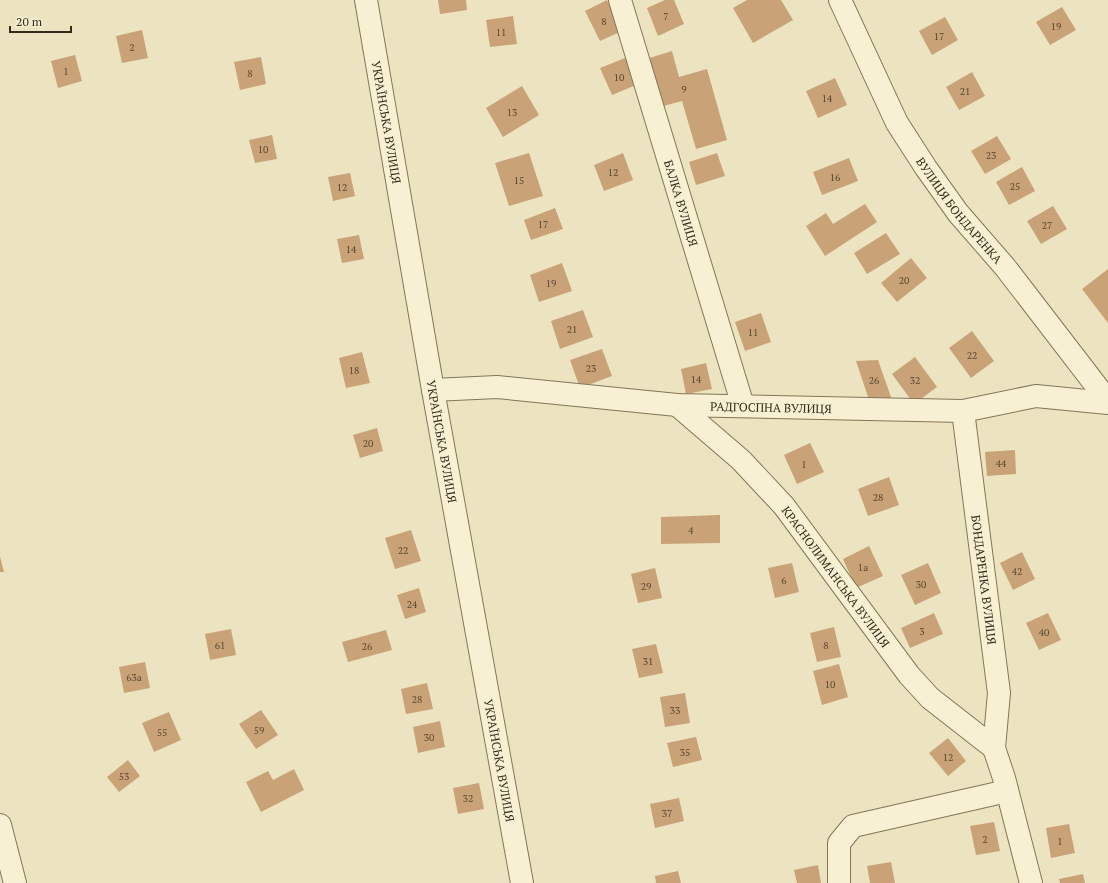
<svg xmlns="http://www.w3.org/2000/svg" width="1108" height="883" viewBox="0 0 1108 883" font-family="'PT Serif',serif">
	<rect width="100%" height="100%" fill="#ece4c0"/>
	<path fill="#c9a277" d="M 438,0 L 466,0 L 467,10 L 440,14 Z
		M 607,0 L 622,31 L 600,41 L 585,11 Z
		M 665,0 L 674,0 L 684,24 L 658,36 L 647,8 Z
		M 747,0 L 781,0 L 793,20 L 753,43 L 733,8 Z
		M 1062,7 L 1076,30 L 1050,45 L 1036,22 Z
		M 513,16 L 517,44 L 490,47 L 486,20 Z
		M 945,17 L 958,40 L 932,55 L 919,31 Z
		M 142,30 L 148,58 L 122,63 L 116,36 Z
		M 672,51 L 679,77 L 707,69 L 727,140 L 696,149 L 682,101 L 660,107 L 646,59 Z
		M 75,55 L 82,81 L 58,88 L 51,61 Z
		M 261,57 L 266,84 L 240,90 L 234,62 Z
		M 625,58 L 636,85 L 612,95 L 600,68 Z
		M 972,72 L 985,96 L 959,110 L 946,87 Z
		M 835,78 L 847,105 L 818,118 L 806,91 Z
		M 522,86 L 539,115 L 503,137 L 486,108 Z
		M 272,135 L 277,159 L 255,163 L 249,140 Z
		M 997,136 L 1011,159 L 985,174 L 971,151 Z
		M 529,153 L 543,196 L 509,206 L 495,163 Z
		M 623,153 L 633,180 L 604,191 L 594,165 Z
		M 717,153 L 725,176 L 696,185 L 689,162 Z
		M 849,158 L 858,181 L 822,195 L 813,172 Z
		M 1022,167 L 1035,191 L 1009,205 L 996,182 Z
		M 350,173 L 355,196 L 333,201 L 328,177 Z
		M 865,204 L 877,222 L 825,256 L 806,226 L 826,213 L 833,224 Z
		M 1053,206 L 1067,229 L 1041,244 L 1027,221 Z
		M 555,208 L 563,229 L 531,240 L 524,220 Z
		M 886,233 L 900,254 L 867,274 L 854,253 Z
		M 359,235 L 364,259 L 342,263 L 337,239 Z
		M 911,258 L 927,278 L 897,302 L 881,283 Z
		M 562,263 L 572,291 L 539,302 L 530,275 Z
		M 1108,269 L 1108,323 L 1082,289 Z
		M 583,310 L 593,337 L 560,349 L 551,321 Z
		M 761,313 L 771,342 L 745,351 L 735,322 Z
		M 972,331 L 994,361 L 971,378 L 949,348 Z
		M 602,349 L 612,376 L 580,388 L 570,360 Z
		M 362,352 L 370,383 L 346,388 L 339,358 Z
		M 915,357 L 937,387 L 914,404 L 892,374 Z
		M 878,360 L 892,400 L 869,400 L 856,361 Z
		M 706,363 L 712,389 L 686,394 L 681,369 Z
		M 377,428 L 383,451 L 360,458 L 353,435 Z
		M 810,443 L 824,472 L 797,484 L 784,455 Z
		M 1015,450 L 1016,474 L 987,476 L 985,452 Z
		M 889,477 L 899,505 L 868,516 L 858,489 Z
		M 720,515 L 720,543 L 661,544 L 661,517 Z
		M 411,530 L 421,561 L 395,569 L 385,538 Z
		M 869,546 L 883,576 L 856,588 L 843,559 Z
		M 1022,552 L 1035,579 L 1013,590 L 1000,563 Z
		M 0,557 L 4,572 L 0,572 Z
		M 792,563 L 799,592 L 775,598 L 768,568 Z
		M 928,563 L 941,593 L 915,605 L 901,575 Z
		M 655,568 L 662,598 L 638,603 L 631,574 Z
		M 419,588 L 426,612 L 405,619 L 397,595 Z
		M 934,613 L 943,634 L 910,648 L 901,628 Z
		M 1048,613 L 1061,640 L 1039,650 L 1026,623 Z
		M 834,627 L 841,657 L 817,662 L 810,633 Z
		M 231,629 L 236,655 L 210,660 L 205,634 Z
		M 386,630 L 392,650 L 348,662 L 342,642 Z
		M 656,644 L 663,673 L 639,678 L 632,649 Z
		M 145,662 L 150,688 L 124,693 L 119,667 Z
		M 839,664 L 848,697 L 822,705 L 813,671 Z
		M 427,683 L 433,709 L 406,714 L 401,689 Z
		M 685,693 L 690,723 L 665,727 L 660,697 Z
		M 261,710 L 278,735 L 256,749 L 239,724 Z
		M 169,712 L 181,740 L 154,752 L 142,723 Z
		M 440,721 L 445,747 L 418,753 L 413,727 Z
		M 696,737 L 702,760 L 673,767 L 667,743 Z
		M 948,738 L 966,761 L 948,776 L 929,753 Z
		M 128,760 L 140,776 L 119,792 L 107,777 Z
		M 294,769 L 304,790 L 261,812 L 246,782 L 268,771 L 273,780 Z
		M 479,783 L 484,809 L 458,814 L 453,788 Z
		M 679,798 L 684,821 L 655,828 L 650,804 Z
		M 994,822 L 1000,851 L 976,855 L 970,826 Z
		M 1069,824 L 1075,853 L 1051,858 L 1046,828 Z
		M 891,862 L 895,883 L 870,883 L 867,866 Z
		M 818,865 L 821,883 L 797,883 L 794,870 Z
		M 678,871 L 681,883 L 656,883 L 655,876 Z
		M 1083,874 L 1085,883 L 1060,883 L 1059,879 Z"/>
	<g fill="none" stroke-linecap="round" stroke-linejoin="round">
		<g stroke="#857559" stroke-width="24">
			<g id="minor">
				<path id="s1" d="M 366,0 L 433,390 L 522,883"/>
				<path id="s2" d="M 620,0 L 743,406"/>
				<path id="s3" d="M 840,0 L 897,123 L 926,168 L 958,213 L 1005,267 L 1108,401"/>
				<path id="s4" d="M 433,390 L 497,387 L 677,405 L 963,411 L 1036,396 L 1108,403"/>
				<path id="s5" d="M 677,405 L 741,460 L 784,506 L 909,675 L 930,698 L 994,748"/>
				<path id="s6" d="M 963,411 L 999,693 L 994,748 L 1004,778 L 1031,883"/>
				<path d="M 0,825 L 15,883"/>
				<path d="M 839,883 L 839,843 L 853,826 L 1007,791"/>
			</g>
		</g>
		<use href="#minor" stroke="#f7f0d3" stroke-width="22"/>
	</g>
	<g text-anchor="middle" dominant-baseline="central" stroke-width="3" stroke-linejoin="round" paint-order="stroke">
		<g font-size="10" fill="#5a4934">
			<text x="666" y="16">7</text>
			<text x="604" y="21">8</text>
			<text x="1056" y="26">19</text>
			<text x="501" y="32">11</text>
			<text x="939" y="36">17</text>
			<text x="132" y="47">2</text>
			<text x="66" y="71">1</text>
			<text x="250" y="73">8</text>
			<text x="619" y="77">10</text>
			<text x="684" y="89">9</text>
			<text x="965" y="91">21</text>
			<text x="827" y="98">14</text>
			<text x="512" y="112">13</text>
			<text x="263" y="149">10</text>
			<text x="991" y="155">23</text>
			<text x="613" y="172">12</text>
			<text x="835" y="177">16</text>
			<text x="519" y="180">15</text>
			<text x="1015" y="186">25</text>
			<text x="342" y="187">12</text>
			<text x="543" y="224">17</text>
			<text x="1047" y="225">27</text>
			<text x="351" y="249">14</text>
			<text x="904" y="280">20</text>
			<text x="551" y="283">19</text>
			<text x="572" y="329">21</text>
			<text x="753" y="332">11</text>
			<text x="972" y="355">22</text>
			<text x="591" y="368">23</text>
			<text x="354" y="370">18</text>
			<text x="696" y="379">14</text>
			<text x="874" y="380">26</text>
			<text x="915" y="380">32</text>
			<text x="368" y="443">20</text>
			<text x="1001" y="463">44</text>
			<text x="804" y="464">1</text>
			<text x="878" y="497">28</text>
			<text x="691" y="530">4</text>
			<text x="403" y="550">22</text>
			<text x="863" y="567">1а</text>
			<text x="1017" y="571">42</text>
			<text x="784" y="580">6</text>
			<text x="921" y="584">30</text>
			<text x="646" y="586">29</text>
			<text x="412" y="604">24</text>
			<text x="922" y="631">3</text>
			<text x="1044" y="632">40</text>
			<text x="220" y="645">61</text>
			<text x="826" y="645">8</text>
			<text x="367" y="646">26</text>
			<text x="648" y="661">31</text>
			<text x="134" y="677">63а</text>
			<text x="830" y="684">10</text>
			<text x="417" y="699">28</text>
			<text x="675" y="710">33</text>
			<text x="259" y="730">59</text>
			<text x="162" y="732">55</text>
			<text x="429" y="737">30</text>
			<text x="685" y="752">35</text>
			<text x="948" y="757">12</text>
			<text x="124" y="776">53</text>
			<text x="468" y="798">32</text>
			<text x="667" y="813">37</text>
			<text x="985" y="839">2</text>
			<text x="1060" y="841">1</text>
		</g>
		<g font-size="12" fill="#352b1d" stroke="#f4edd0">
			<text stroke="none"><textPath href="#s1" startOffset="124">УКРАЇНСЬКА ВУЛИЦЯ</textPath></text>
			<text stroke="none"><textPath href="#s2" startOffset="212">БАЛКА ВУЛИЦЯ</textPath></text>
			<text stroke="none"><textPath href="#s3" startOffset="243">ВУЛИЦЯ БОНДАРЕНКА</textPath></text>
			<text stroke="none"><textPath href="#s4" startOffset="339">РАДГОСПНА ВУЛИЦЯ</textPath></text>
			<text stroke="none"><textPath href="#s1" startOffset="448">УКРАЇНСЬКА ВУЛИЦЯ</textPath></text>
			<text stroke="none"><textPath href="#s5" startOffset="235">КРАСНОЛИМАНСЬКА ВУЛИЦЯ</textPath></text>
			<text stroke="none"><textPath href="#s6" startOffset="170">БОНДАРЕНКА ВУЛИЦЯ</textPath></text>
			<text stroke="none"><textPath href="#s1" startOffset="772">УКРАЇНСЬКА ВУЛИЦЯ</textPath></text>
		</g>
	</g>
	<path d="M10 26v6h61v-6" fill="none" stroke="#352b1d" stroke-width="2"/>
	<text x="16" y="26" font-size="12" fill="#352b1d" stroke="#f4edd0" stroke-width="3" paint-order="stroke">20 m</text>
</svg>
